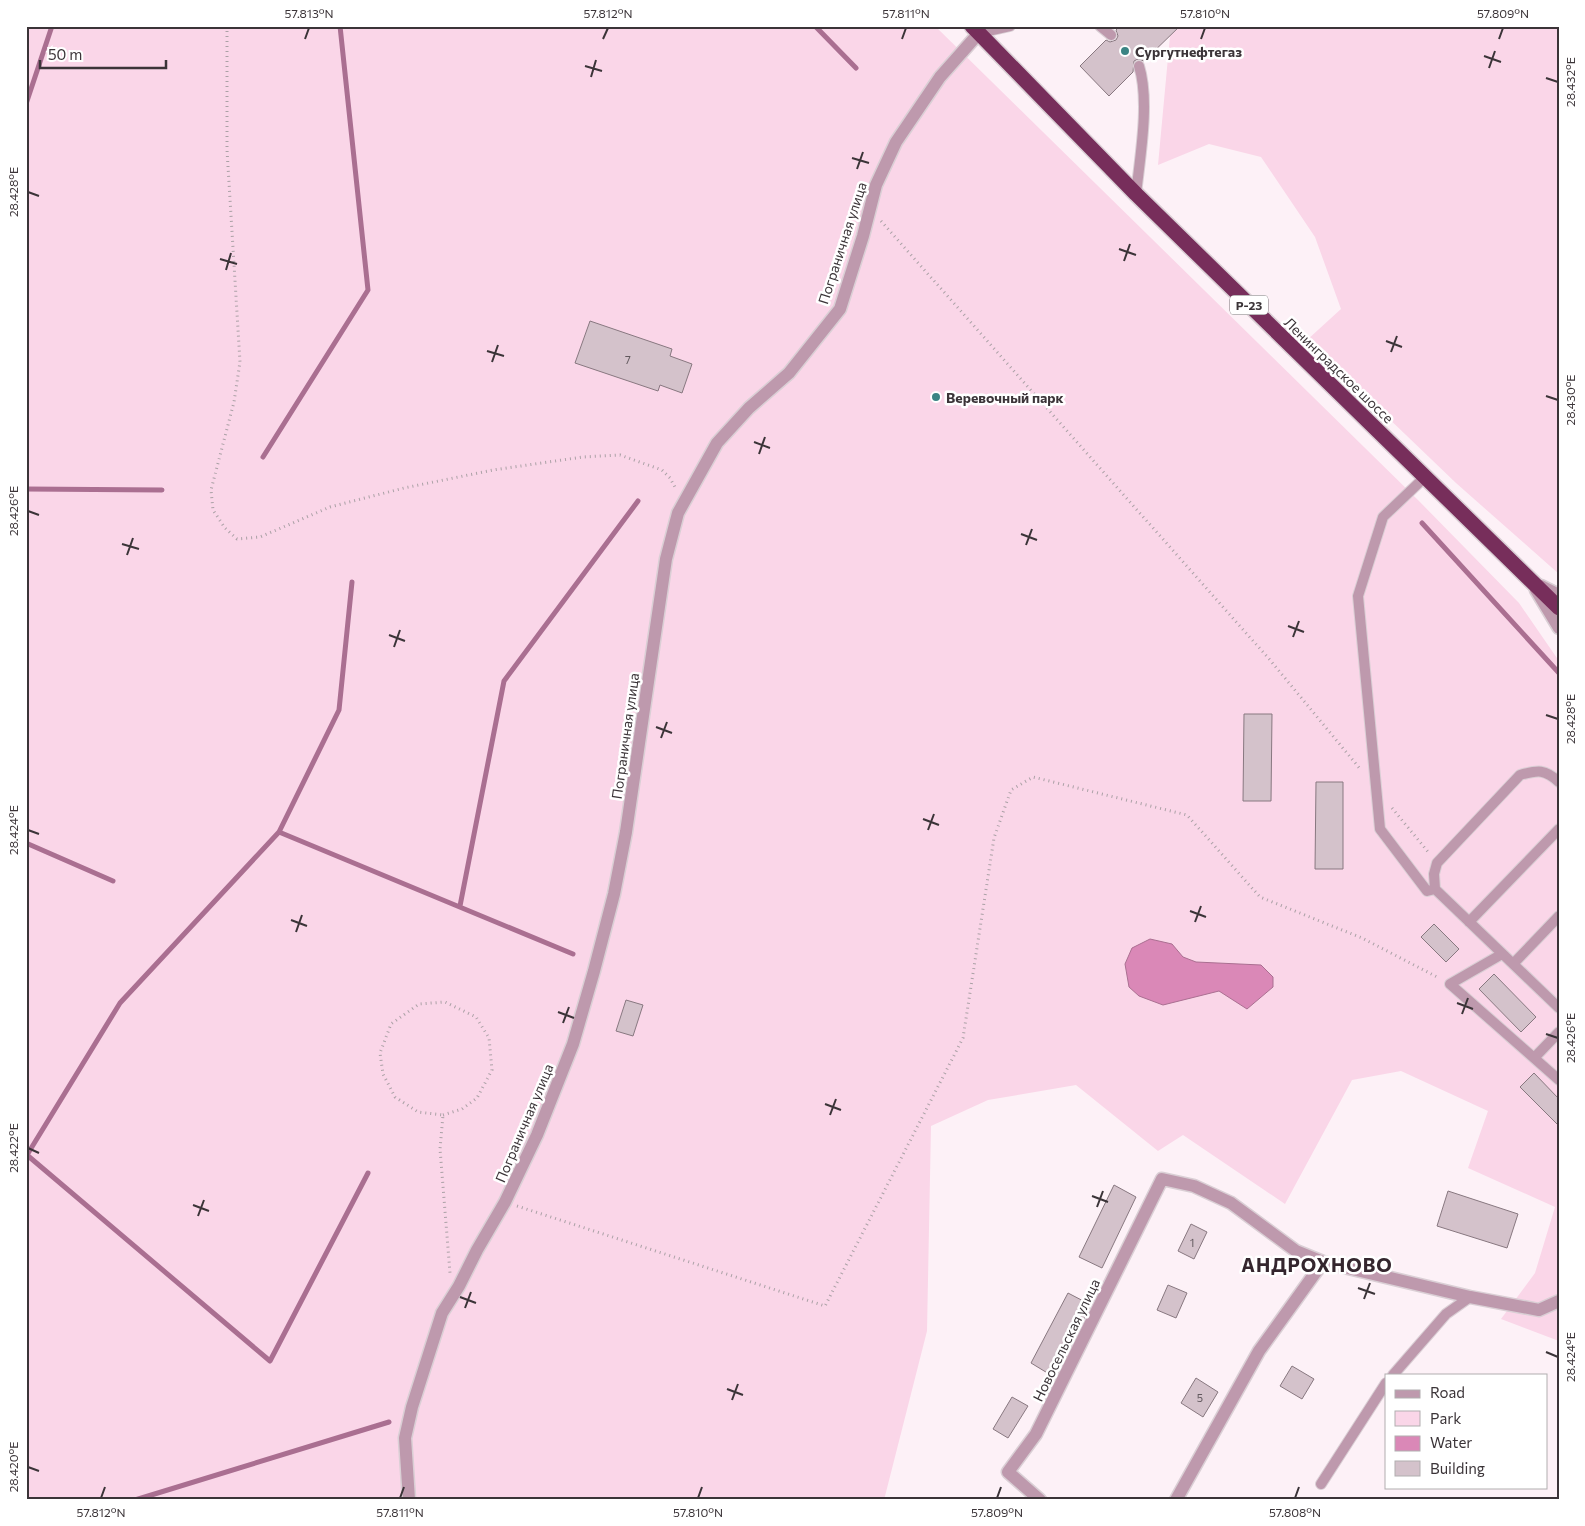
<svg xmlns="http://www.w3.org/2000/svg" width="1585" height="1526" viewBox="0 0 1585 1526" font-family="Commissioner,sans-serif">
	<rect width="100%" height="100%" fill="#fdf1f7"/>
	<path fill="#fad6e8" d="M 26,26 L 935,26 L 1418,500 L 1519,603 L 1559,661 L 1559,1341 L 1501,1319 L 1535,1273 L 1555,1207 L 1468,1168 L 1488,1111 L 1401,1071 L 1352,1080 L 1285,1204 L 1183,1135 L 1158,1151 L 1076,1085 L 988,1100 L 931,1126 L 927,1331 L 884,1500 L 26,1500 Z
		M 1175,26 L 1559,26 L 1559,574 L 1456,483 L 1307,340 L 1341,309 L 1315,237 L 1261,157 L 1209,144 L 1158,165 L 1170,36 L 1177,29 Z"/>
	<path fill="#da88b7" stroke="#aa6f91" d="M 1150,939 L 1172,944 L 1183,957 L 1196,962 L 1261,965 L 1273,977 L 1273,987 L 1247,1009 L 1219,991 L 1163,1005 L 1139,996 L 1129,987 L 1125,964 L 1132,948 Z"/>
	<g fill="none" stroke-linecap="round" stroke-linejoin="round">
		<path stroke="#aa6f91" stroke-width="5" d="M 815,26 L 856,68
			M 26,104 L 52,26
			M 263,457 L 368,290 L 340,26
			M 26,489 L 162,490
			M 1422,523 L 1559,673
			M 279,832 L 573,954
			M 26,843 L 113,881
			M 460,906 L 504,681 L 638,501
			M 27,1155 L 120,1003 L 279,832 L 339,710 L 352,582
			M 27,1155 L 270,1361 L 368,1173
			M 135,1500 L 389,1422"/>
	</g>
	<path fill="#d4c2cb" stroke="#887880" d="M 1120,26 L 1180,26 L 1144,61 L 1138,59 L 1134,61 L 1133,72 L 1109,96 L 1080,66 L 1106,40 L 1110,42 L 1116,40 L 1118,36 L 1116,30 Z
		M 590,321 L 672,349 L 670,356 L 692,364 L 682,393 L 660,385 L 658,391 L 575,363 Z
		M 1244,714 L 1272,714 L 1271,801 L 1243,801 Z
		M 1316,782 L 1343,782 L 1343,869 L 1315,869 Z
		M 1434,924 L 1459,949 L 1446,962 L 1421,937 Z
		M 1494,974 L 1536,1017 L 1521,1032 L 1479,989 Z
		M 626,1000 L 643,1005 L 633,1036 L 616,1031 Z
		M 1534,1073 L 1559,1099 L 1559,1126 L 1520,1087 Z
		M 1114,1185 L 1136,1197 L 1102,1268 L 1079,1257 Z
		M 1448,1191 L 1518,1214 L 1507,1248 L 1437,1226 Z
		M 1191,1224 L 1207,1232 L 1194,1259 L 1178,1251 Z
		M 1168,1285 L 1187,1293 L 1176,1318 L 1157,1310 Z
		M 1068,1293 L 1091,1305 L 1054,1377 L 1031,1363 Z
		M 1292,1366 L 1314,1379 L 1302,1399 L 1280,1386 Z
		M 1196,1378 L 1218,1392 L 1203,1417 L 1181,1403 Z
		M 1012,1397 L 1028,1406 L 1008,1438 L 993,1429 Z"/>
	<g fill="none" stroke-linecap="round" stroke-linejoin="round">
		<g stroke="#dacfd5" stroke-width="12">
			<path id="lane" d="M 1100,26 L 1111,35
				M 979,33 L 1010,26
				M 1136,194 C 1140,157 1150,101 1139,66
				M 1425,477 L 1383,517 L 1358,596 L 1380,829 L 1427,891 L 1435,889
				M 1559,782 C 1545,769 1538,770 1520,775 L 1437,863 L 1434,874 L 1435,889 L 1559,1008
				M 1469,922 L 1559,829
				M 1502,954 L 1450,984 L 1559,1080
				M 1513,964 L 1559,916
				M 1535,1057 L 1559,1032
				M 1393,1375 L 1446,1314 L 1470,1297
				M 1321,1484 L 1386,1383"/>
		</g>
		<g stroke="#dacfd5" stroke-width="15">
			<path id="street" d="M 1541,586 L 1559,595
				M 1536,590 L 1559,628
				M 409,1500 L 405,1438 L 412,1407 L 442,1313 L 459,1286 L 477,1250 L 505,1202 L 537,1135 L 573,1044 L 594,971 L 614,894 L 626,832 L 666,559 L 678,513 L 717,443 L 749,408 L 789,373 L 840,309 L 863,236 L 876,185 L 896,142 L 940,77 L 979,33
				M 1040,1500 L 1008,1472 L 1036,1434 L 1162,1179 L 1194,1186 L 1231,1203 L 1296,1251 L 1323,1262 L 1470,1297 L 1539,1310 L 1559,1301
				M 1176,1500 L 1259,1351 L 1323,1262"/>
		</g>
		<g stroke="#dacfd5" stroke-width="18">
			<path id="highway" d="M 972,26 L 1136,194 L 1559,608"/>
		</g>
		<path stroke="#aba1a6" stroke-width="3" stroke-dasharray="1 4" stroke-linecap="butt" d="M 227,26 L 227,150 L 240,362 L 234,402 L 211,490 L 213,510 L 225,528 L 237,539 L 260,537 L 330,507 L 404,488 L 493,470 L 583,457 L 620,455 L 662,470 L 670,478 L 676,489
			M 881,221 L 1270,660 L 1361,770
			M 1392,808 L 1429,853
			M 443,1115 L 462,1109 L 477,1098 L 492,1070 L 489,1038 L 476,1017 L 445,1002 L 419,1004 L 391,1024 L 380,1053 L 383,1074 L 395,1097 L 418,1112 L 443,1115 L 440,1149 L 450,1273
			M 517,1206 L 825,1306 L 963,1038 L 994,838 L 1011,790 L 1033,777 L 1187,815 L 1260,897 L 1362,938 L 1439,978"/>
		<use href="#lane" stroke="#be99ad" stroke-width="10"/>
		<use href="#street" stroke="#be99ad" stroke-width="12"/>
		<use href="#highway" stroke="#772e5b" stroke-width="15"/>
	</g>
	<path fill="none" stroke="#3b3438" stroke-width="2" d="M 305,39 L 309,28M 603,39 L 608,28M 902,39 L 906,28M 1201,39 L 1205,28M 1499,39 L 1503,28M 1484,56 L 1501,62M 585,66 L 602,71M 1489,68 L 1495,51M 591,77 L 596,60M 1546,78 L 1558,82M 852,158 L 869,163M 857,169 L 863,152M 28,192 L 39,196M 1119,249 L 1136,255M 220,259 L 237,264M 1124,261 L 1130,244M 226,270 L 231,253M 1386,341 L 1402,347M 487,351 L 504,356M 1391,352 L 1397,336M 492,362 L 498,345M 1546,396 L 1558,400M 754,442 L 770,448M 759,454 L 765,437M 28,511 L 39,515M 1021,534 L 1037,540M 122,544 L 139,549M 1026,545 L 1032,529M 127,555 L 133,538M 1288,626 L 1304,632M 389,635 L 405,641M 1293,637 L 1299,621M 394,647 L 400,630M 1546,715 L 1558,719M 656,727 L 672,733M 661,738 L 667,722M 923,819 L 939,825M 28,830 L 39,834M 928,830 L 934,814M 1190,911 L 1206,917M 291,920 L 307,926M 1195,922 L 1201,906M 296,932 L 302,915M 1457,1003 L 1473,1009M 558,1012 L 574,1018M 1462,1014 L 1468,998M 563,1023 L 569,1007M 1546,1034 L 1558,1038M 825,1104 L 841,1110M 830,1115 L 836,1099M 28,1148 L 39,1153M 1092,1196 L 1108,1202M 193,1205 L 209,1211M 1097,1207 L 1103,1191M 198,1216 L 204,1200M 1358,1288 L 1375,1294M 460,1297 L 476,1303M 1364,1299 L 1370,1283M 465,1308 L 471,1292M 1546,1352 L 1558,1357M 727,1389 L 743,1395M 732,1400 L 738,1384M 28,1467 L 39,1471M 101,1498 L 105,1487M 400,1498 L 404,1487M 698,1498 L 702,1487M 997,1498 L 1001,1487M 1295,1498 L 1299,1487"/>
	<g fill="#3b8484" stroke="#fff" stroke-width="2">
		<circle cx="1125" cy="51" r="5"/>
		<circle cx="936" cy="397" r="5"/>
	</g>
	<g text-anchor="middle" dominant-baseline="central" stroke-width="5" stroke-linejoin="round" paint-order="stroke">
		<g font-size="11" fill="#61585d">
			<text x="628" y="359">7</text>
			<text x="1192" y="1242">1</text>
			<text x="1200" y="1397">5</text>
		</g>
		<rect fill="#fff" stroke="#767174" stroke-width="1" x="1230" y="295.5" width="38" height="19" rx="4"/>
		<g font-size="12" font-weight="bold" fill="#3b3438">
			<text x="1249" y="305">Р-23</text>
		</g>
		<g font-size="14" font-weight="bold" fill="#3b3438" stroke="#fff" text-anchor="start">
			<text x="1135" y="51">Сургутнефтегаз</text>
			<text x="946" y="397">Веревочный парк</text>
		</g>
		<g font-size="14" fill="#3b3438" stroke="#fff">
			<text transform="translate(842 243) rotate(-72)">Пограничная улица</text>
			<text transform="translate(1339 370) rotate(44)">Ленинградское шоссе</text>
			<text transform="translate(625 736) rotate(-82)">Пограничная улица</text>
			<text transform="translate(524 1123) rotate(-67)">Пограничная улица</text>
			<text transform="translate(1066 1340) rotate(-64)">Новосельская улица</text>
		</g>
		<g font-size="19" font-weight="bold" letter-spacing="1" fill="#34262e" stroke="#fff">
			<text x="1317" y="1264">АНДРОХНОВО</text>
		</g>
	</g>
	<rect width="1585" height="1526" fill="none" stroke="#ffffff" stroke-width="55"/>
	<rect x="1385" y="1374" width="162" height="115" fill="#ffffff" stroke="#b1aeaf"/>
	<rect x="1395" y="1390" width="25" height="8" fill="#be99ad" stroke="#b1aeaf"/>
	<text x="1430" y="1398" font-size="15" fill="#3b3438">Road</text>
	<rect x="1395" y="1411" width="25" height="15" fill="#fad6e8" stroke="#b1aeaf"/>
	<text x="1430" y="1424" font-size="15" fill="#3b3438">Park</text>
	<rect x="1395" y="1436" width="25" height="15" fill="#da88b7" stroke="#b1aeaf"/>
	<text x="1430" y="1448" font-size="15" fill="#3b3438">Water</text>
	<rect x="1395" y="1461" width="25" height="15" fill="#d4c2cb" stroke="#b1aeaf"/>
	<text x="1430" y="1474" font-size="15" fill="#3b3438">Building</text>
	<path d="M40 60v8h126v-8" fill="none" stroke="#3b3438" stroke-width="2.5"/>
	<text x="48" y="60" font-size="15" fill="#3b3438" stroke="#ffffff" stroke-width="4" paint-order="stroke">50 m</text>
	<rect x="28" y="28" width="1530" height="1470" fill="none" stroke="#3b3438" stroke-width="2"/>
	<g font-size="12" text-anchor="middle" fill="#3b3438">
		<text x="309" y="18">57.813°N</text>
		<text x="608" y="18">57.812°N</text>
		<text x="906" y="18">57.811°N</text>
		<text x="1205" y="18">57.810°N</text>
		<text x="1503" y="18">57.809°N</text>
		<text transform="translate(1571 82) rotate(-90)" y="4">28.432°E</text>
		<text transform="translate(14 192) rotate(-90)" y="4">28.428°E</text>
		<text transform="translate(1571 400) rotate(-90)" y="4">28.430°E</text>
		<text transform="translate(14 511) rotate(-90)" y="4">28.426°E</text>
		<text transform="translate(1571 719) rotate(-90)" y="4">28.428°E</text>
		<text transform="translate(14 830) rotate(-90)" y="4">28.424°E</text>
		<text transform="translate(1571 1038) rotate(-90)" y="4">28.426°E</text>
		<text transform="translate(14 1148) rotate(-90)" y="4">28.422°E</text>
		<text transform="translate(1571 1357) rotate(-90)" y="4">28.424°E</text>
		<text transform="translate(14 1467) rotate(-90)" y="4">28.420°E</text>
		<text x="101" y="1517">57.812°N</text>
		<text x="400" y="1517">57.811°N</text>
		<text x="698" y="1517">57.810°N</text>
		<text x="997" y="1517">57.809°N</text>
		<text x="1295" y="1517">57.808°N</text>
	</g>
</svg>
